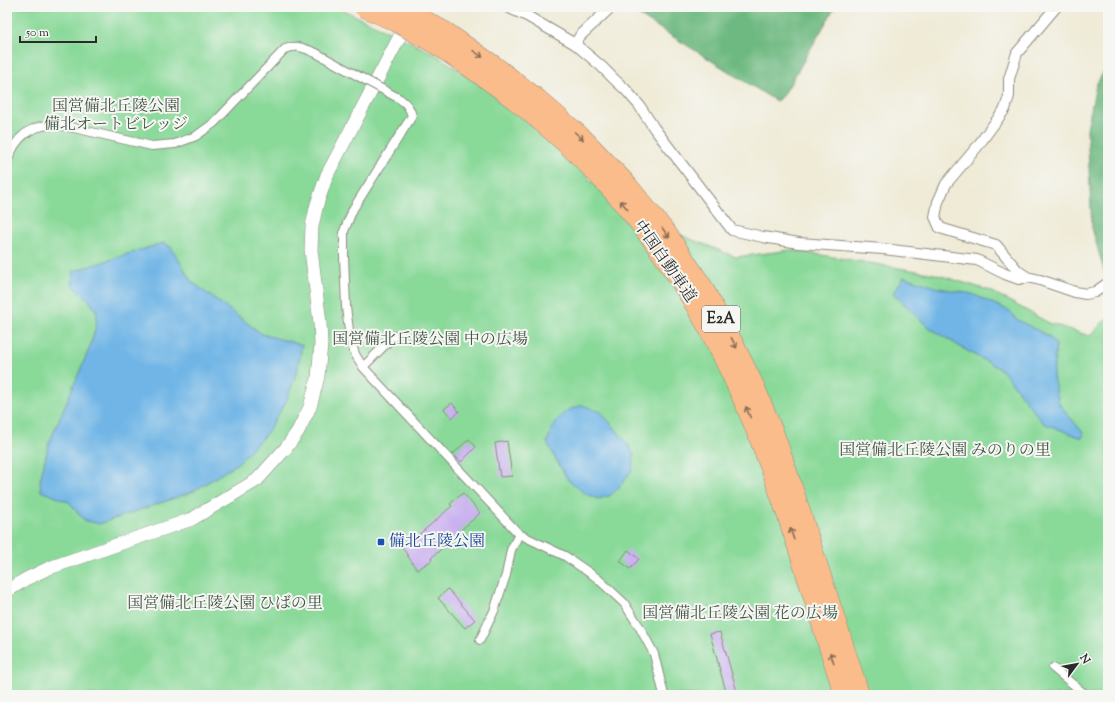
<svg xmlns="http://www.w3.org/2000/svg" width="1115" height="702" viewBox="0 0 1115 702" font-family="'Sorts Mill Goudy','Noto Serif JP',serif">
	<rect width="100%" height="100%" fill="#f6f6f2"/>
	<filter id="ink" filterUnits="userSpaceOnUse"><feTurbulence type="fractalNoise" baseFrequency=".025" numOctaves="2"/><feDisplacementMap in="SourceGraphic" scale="8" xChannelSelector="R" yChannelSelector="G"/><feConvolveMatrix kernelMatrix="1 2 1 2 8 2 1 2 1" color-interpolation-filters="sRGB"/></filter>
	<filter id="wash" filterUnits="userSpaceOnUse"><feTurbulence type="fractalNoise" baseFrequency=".012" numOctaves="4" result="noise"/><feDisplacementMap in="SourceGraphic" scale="16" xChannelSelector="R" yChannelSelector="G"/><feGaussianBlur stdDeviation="0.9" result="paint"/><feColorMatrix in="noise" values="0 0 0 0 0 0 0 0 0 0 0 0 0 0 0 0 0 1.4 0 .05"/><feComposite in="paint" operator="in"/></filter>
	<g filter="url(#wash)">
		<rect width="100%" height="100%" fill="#efebd7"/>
		<path fill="#89d999" stroke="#5a8262" d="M 7,7 L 337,7 L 433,53 L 488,89 L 565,153 L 620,211 L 736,257 L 791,250 L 935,274 L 991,291 L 1049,323 L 1090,336 L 1108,317 L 1108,695 L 7,695 Z"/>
		<path fill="#6eb981" stroke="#4c7256" d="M 628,7 L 835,7 L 783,96 L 776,101 L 632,11 Z
			M 1108,64 L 1108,285 L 1092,228 L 1087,129 L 1096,85 Z"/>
		<path fill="#6fb5e6" stroke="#4d7088" d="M 163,243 L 171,247 L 192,282 L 262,334 L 302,345 L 297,371 L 286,402 L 266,434 L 237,464 L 192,492 L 99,524 L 84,520 L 69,502 L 41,491 L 40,481 L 49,443 L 90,347 L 96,326 L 97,312 L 89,300 L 73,286 L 72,280 L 74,271 Z
			M 904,277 L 939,288 L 972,294 L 1010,311 L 1016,319 L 1050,337 L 1056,345 L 1053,377 L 1059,404 L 1084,434 L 1082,438 L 1043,423 L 1002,370 L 964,349 L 928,327 L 893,293 Z
			M 582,405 L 601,412 L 628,444 L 634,455 L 632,470 L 622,484 L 611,495 L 598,499 L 584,493 L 568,480 L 555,458 L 547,442 L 555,422 L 566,411 Z"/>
		<g id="blocks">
			<path fill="#c8aeef" d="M 452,403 L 459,412 L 452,418 L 444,409 Z
				M 469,439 L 476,447 L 461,462 L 453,454 Z
				M 507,441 L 512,476 L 500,477 L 495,443 Z
				M 463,493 L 480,513 L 462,529 L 463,530 L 431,558 L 432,560 L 417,570 L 402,547 L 414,539 L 452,506 L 450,504 Z
				M 628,550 L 639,559 L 630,569 L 620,561 Z
				M 448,589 L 475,620 L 465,628 L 438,598 Z
				M 720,632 L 738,695 L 727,695 L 710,634 Z"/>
		</g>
	</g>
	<g filter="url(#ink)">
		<use href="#blocks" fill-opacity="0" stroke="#8d8b81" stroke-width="1"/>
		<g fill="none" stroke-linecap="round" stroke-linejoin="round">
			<g stroke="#8d8b81" stroke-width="10">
				<path id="pedestrian" d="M 400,99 C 407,104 410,108 412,116 L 353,209 L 344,231 L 344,256 L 346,307 L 350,338 L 355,354 L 363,367 L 519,534 L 565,556 L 597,578 L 624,603 L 639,626 L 654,654 L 664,695
					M 7,162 C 16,134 35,121 65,126 L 152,146 L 175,144 L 196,136 L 214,123 L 285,49 C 297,44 303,48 316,53
					M 363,367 L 394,336
					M 480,640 L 494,611 L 506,575 L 511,550 L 519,534
					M 1053,668 L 1086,695"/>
			</g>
			<g stroke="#8d8b81" stroke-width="12">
				<path id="minor" d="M 507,7 L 527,16 L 575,44 L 601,66 L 616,81 L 625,89 L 639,105 L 654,128 L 732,230 L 763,237 L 799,243 L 883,249 L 977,260 L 1005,274 L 1019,279 L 1027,277 L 1018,271 L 996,245 L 940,228 L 935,217 L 938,202 L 946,184 L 977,147 L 1005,109 L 1009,96 L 1009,79 L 1017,53 L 1056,7
					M 575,44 L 580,36 L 611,7
					M 1027,277 L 1040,280 L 1075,292 L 1086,294 L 1095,292 L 1108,283"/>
			</g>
			<g stroke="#8d8b81" stroke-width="14">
				<path id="tertiary" d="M 7,591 L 26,579 L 49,568 L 192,519 L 257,480 L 286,448 L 298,431 L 310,407 L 318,377 L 321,344 L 320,323 L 311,250 L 312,226 L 317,204 L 327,175 L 409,19"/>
			</g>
			<g stroke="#8d8b81" stroke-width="20">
				<path id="motorway" d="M 446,32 L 495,66 L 538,99 L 583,138 L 626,183 L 667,233 L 702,285 L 733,342 L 756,389 L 776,438 L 795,494 L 860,695
					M 438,46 C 468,67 500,87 528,111 C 558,136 588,163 614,193 C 667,253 709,323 741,396 C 784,492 811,595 844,695"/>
			</g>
			<use href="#pedestrian" stroke="#fff" stroke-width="8"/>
			<use href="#minor" stroke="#fff" stroke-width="10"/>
			<use href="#tertiary" stroke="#fff" stroke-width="13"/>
			<use href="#motorway" stroke="#fabc8b" stroke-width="19"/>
			<g stroke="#8d8b81" stroke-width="10" stroke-linecap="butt">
				<path id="pedestrian-bridge" d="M 316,53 L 400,99"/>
			</g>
			<g stroke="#8d8b81" stroke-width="20" stroke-linecap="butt">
				<path id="motorway-bridge" d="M 363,7 L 396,22 L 438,46
					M 401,7 L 446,32"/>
			</g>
			<use href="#pedestrian-bridge" stroke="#fff" stroke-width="8"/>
			<use href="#motorway-bridge" stroke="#fabc8b" stroke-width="19"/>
		</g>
		<defs><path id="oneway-shaft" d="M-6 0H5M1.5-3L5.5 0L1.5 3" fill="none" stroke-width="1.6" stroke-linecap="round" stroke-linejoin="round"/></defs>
		<g stroke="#886c56">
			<use href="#oneway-shaft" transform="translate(478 54) rotate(34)"/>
			<use href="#oneway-shaft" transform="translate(579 136) rotate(42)"/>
			<use href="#oneway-shaft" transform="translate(624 205) rotate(-129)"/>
			<use href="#oneway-shaft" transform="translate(666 233) rotate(53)"/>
			<use href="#oneway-shaft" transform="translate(734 343) rotate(63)"/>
			<use href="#oneway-shaft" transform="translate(748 412) rotate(-112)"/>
			<use href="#oneway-shaft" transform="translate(792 534) rotate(-108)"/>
			<use href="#oneway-shaft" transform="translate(832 658) rotate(-108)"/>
		</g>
	</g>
	<rect fill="#1a4fb4" stroke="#f6f6f2" stroke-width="1.5" x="377" y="538" width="8" height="8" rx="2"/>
	<g text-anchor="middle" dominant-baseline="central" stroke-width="4" stroke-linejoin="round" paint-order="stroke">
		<rect fill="#f6f6f2" stroke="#686867" stroke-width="1" x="702" y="306" width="38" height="26" rx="3"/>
		<g font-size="15" font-weight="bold" fill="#2b2b2b">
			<text x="721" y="319">E2A</text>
		</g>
		<g font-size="16" fill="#425646" stroke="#f6f6f2">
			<text x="116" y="107">国営備北丘陵公園<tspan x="116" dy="18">備北オートビレッジ</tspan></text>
			<text x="430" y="340">国営備北丘陵公園 中の広場</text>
			<text x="945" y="451">国営備北丘陵公園 みのりの里</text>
			<text x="225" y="604">国営備北丘陵公園 ひばの里</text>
			<text x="740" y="614">国営備北丘陵公園 花の広場</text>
		</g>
		<g font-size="16" fill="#2b2b2b" stroke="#f6f6f2">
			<text transform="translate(664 262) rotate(55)">中国自動車道</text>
		</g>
		<g font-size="16" fill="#164399" stroke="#f6f6f2" text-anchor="start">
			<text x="389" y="542">備北丘陵公園</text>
		</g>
	</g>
	<rect width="1115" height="702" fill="none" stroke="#f6f6f2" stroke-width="24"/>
	<g transform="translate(1077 664) rotate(58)" stroke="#f6f6f2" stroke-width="3" paint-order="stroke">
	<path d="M0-3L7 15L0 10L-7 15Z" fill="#2b2b2b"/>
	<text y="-6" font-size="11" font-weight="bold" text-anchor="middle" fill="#2b2b2b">N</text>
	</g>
	<path d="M20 36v6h76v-6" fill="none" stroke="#2b2b2b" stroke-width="2"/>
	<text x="26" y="36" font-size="12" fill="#2b2b2b" stroke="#f6f6f2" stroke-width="3" paint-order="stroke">50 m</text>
</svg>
